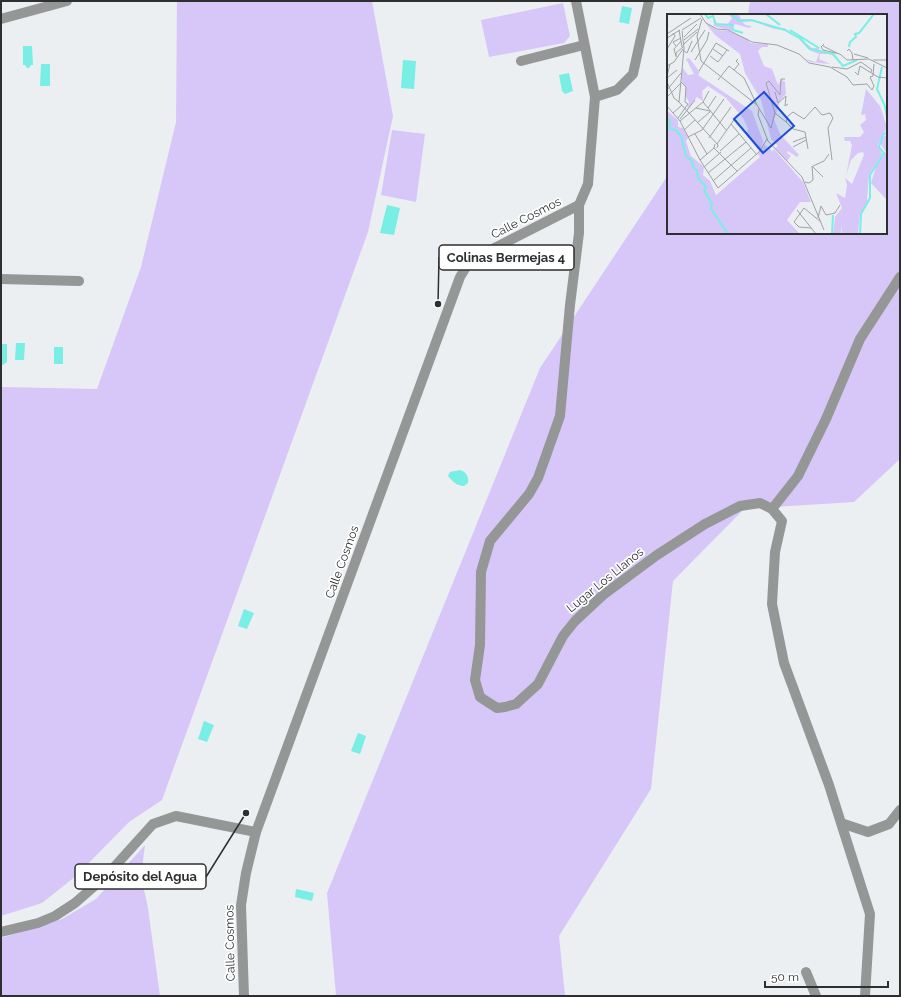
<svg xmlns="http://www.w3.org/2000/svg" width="901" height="997" viewBox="0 0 901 997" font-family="Raleway,sans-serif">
	<rect width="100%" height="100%" fill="#ebeff2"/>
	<path fill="#d7c7f9" d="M 177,1 L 372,1 L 393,116 L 368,232 L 162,800 L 129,822 L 76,876 L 42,903 L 1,916 L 2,387 L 97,389 L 141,267 L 176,122 Z
		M 750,1 L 900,1 L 900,459 L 854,502 L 744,509 L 673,581 L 651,789 L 559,936 L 565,996 L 336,996 L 327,893 L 540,368 L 668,175 L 668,233 L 886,233 L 886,15 L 748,15 Z
		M 563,3 L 570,36 L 564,43 L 489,57 L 481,20 Z
		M 392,130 L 425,134 L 416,202 L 381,195 Z
		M 145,845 L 141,876 L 148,908 L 160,996 L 1,996 L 1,938 L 62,919 L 96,899 Z"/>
	<path fill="#78eee4" d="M 622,6 L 632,8 L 629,24 L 619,22 Z
		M 23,46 L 32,46 L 33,65 L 31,65 L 29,68 L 27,68 L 25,65 L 23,65 Z
		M 403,60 L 416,61 L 414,89 L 401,88 Z
		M 41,64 L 50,64 L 50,86 L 40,86 Z
		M 569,73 L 573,91 L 565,94 L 562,91 L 559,75 Z
		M 387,205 L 400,208 L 394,235 L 380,233 Z
		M 16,343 L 25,343 L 24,360 L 15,360 Z
		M 1,344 L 7,344 L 7,362 L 3,365 L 1,364 Z
		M 54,347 L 63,347 L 63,364 L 54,364 Z
		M 460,470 C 466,472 469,476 468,483 L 464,486 C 457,486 453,482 448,476 L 450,472 Z
		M 244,609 L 254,613 L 247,629 L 238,626 Z
		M 204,721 L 214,725 L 207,742 L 198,739 Z
		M 358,733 L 366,736 L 360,754 L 351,751 Z
		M 296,889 L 314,893 L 312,901 L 295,897 Z"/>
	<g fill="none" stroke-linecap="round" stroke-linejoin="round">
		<path stroke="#959797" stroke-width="10" d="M 1,19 L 67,1
			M 521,61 L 584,45
			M 595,97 L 617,90 L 633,74 L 649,1
			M 579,205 L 579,233 L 570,305 L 560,416 L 538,478 L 529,494 L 490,541 L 481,572 L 480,645 L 475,680 L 480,697 L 497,708 L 505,707 L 516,704 L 538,684 L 563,636 L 575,621 L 603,595 L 657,555 L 705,524 L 740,506 L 760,503 L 772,509 L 782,521 L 775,552 L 772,604 L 784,663 L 829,785 L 841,823 L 868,832 L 889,824 L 900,810
			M 1,279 L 79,281
			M 772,509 L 798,476 L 826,419 L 860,339 L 900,277
			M 841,823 L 870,914 L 865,996
			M 806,972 L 816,996
			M 244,996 L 241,905 L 246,873 L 256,832"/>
		<path stroke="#959797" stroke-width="10" d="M 1,932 L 38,923 L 55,916 L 75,903 L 107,875 L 153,824 L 176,816 L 256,832 L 460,277 L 468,264 L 479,256 L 579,205 L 588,184 L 595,97 L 576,1"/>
	</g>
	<g text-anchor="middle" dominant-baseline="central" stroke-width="3.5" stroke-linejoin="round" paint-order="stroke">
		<g font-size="12" fill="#2d2f30" stroke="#fff">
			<text transform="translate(526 218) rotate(-27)">Calle Cosmos</text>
			<text transform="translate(342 562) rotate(-70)">Calle Cosmos</text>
			<text transform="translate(605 580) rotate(-39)">Lugar Los Llanos</text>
			<text transform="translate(230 943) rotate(-91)">Calle Cosmos</text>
		</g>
	</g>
	<g transform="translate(667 14)">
		<rect width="220" height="220" fill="#ebeff2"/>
		<path d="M 61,0 L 72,1 L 74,5 L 85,5 L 108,14 L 117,14 L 145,34 L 152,34 L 152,38 L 165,39 L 172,45 L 163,40 L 153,40 L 152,45 L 163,50 L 143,48 L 139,45 L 149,48 L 152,40 L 142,36 L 131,24 L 117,16 L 107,15 L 86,7 L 75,8 L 79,11 L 85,12 L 82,14 L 68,10 L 64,17 L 47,12 L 46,4 L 49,11 L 60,11 L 65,4 ZM 37,7 L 50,16 L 62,17 L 81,25 L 83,29 L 101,30 L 101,33 L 95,33 L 91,37 L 97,52 L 105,55 L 111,71 L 114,65 L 118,68 L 119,80 L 114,85 L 107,105 L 113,120 L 132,141 L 130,143 L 121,137 L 120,139 L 124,142 L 120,147 L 108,134 L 111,132 L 104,125 L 94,86 L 78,59 L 73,40 L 48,21 ZM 22,44 L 33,58 L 31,61 L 85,97 L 96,127 L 93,138 L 79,121 L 81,115 L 76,104 L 59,84 L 41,72 L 35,77 L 36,87 L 30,83 L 20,96 L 22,88 L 19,83 L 19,73 L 15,68 L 15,53 L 21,61 L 27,60 L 19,45 ZM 199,75 L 213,92 L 220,113 L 211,131 L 215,140 L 202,161 L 200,188 L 193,200 L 191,220 L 175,220 L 174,212 L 174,220 L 166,220 L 168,203 L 175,194 L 169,179 L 178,184 L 180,171 L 178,164 L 185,170 L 197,141 L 196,138 L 191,139 L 184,146 L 179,162 L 185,131 L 183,127 L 178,127 L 177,123 L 193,123 L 197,118 L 193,111 L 199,106 L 198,100 L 194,101 ZM 0,97 L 11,106 L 11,113 L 16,114 L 21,124 L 19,127 L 24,142 L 37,153 L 36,161 L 43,167 L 49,181 L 93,143 L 91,140 L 97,130 L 105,137 L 107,135 L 136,168 L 144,188 L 133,188 L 120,206 L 132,219 L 142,220 L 0,220 ZM 220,121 L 220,186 L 204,169 L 210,150 L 219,138 L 213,129 L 217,122 Z" fill="#d7c7f9"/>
		<path fill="none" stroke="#78eee4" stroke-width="2" d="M 38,0 L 41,4 L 46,2 L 49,10 L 65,11 L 66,16 L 76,19M 64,0 L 72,7 L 84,6 L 118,16 L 134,25 L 143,35 L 166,40 L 176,52 L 190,46M 99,0 L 113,11M 123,16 L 152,34M 182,33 L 183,28 L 189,23 L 188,20 L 192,19 L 207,0M 215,53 L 210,75 L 218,92 L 220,103M 0,104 L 3,107 L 3,115 L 9,116 L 14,122 L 19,142 L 25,147 L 26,153 L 30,156 L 31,164 L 39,173 L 37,176 L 45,190 L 44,195 L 61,220M 165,220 L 166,201M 193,220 L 194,200 L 203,184 L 203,161 L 217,139 L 212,133 L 216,121 L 220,118"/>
		<path fill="none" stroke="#9fa2a4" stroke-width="1" d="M 33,0 L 39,9 L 50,15 L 61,16 L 85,28 L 110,31 L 132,40 L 142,49 L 163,53 L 180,63 L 186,71 L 200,70 L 205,76 L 207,72 L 203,63 L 206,62 L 207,50M 35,5 L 30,22 L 34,47 L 90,91 L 104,114 L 108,99M 12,16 L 15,33M 15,16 L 34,4M 15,17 L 17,34 L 12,88 L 51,131 L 50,134M 0,20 L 24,4M 17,23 L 30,10M 0,24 L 13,16M 17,26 L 31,15M 17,30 L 30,18M 157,30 L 154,33 L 156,36 L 173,40 L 180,46 L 202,45 L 220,54M 9,32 L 6,28 L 14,24M 156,32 L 170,39M 0,35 L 8,22 L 6,19M 46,35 L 56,42M 16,36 L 20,39 L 25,27M 180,37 L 182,35 L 185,39 L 186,46M 24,38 L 38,16M 187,40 L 201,44M 9,42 L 7,35 L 14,27M 43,42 L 51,48 L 60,36M 9,43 L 9,39 L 16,33M 28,46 L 40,26 L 42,18M 206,46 L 220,46M 0,52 L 7,48 L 16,35M 193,52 L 211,63 L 220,64M 165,53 L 180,55 L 194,48 L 205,56 L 204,58M 67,56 L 72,50 L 69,47 L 71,45M 32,57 L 49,29 L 62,37M 188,58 L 191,61 L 193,52M 0,62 L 3,50M 0,64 L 10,56M 51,66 L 62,52 L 77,64 L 90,91M 0,68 L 7,84 L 12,88M 0,76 L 14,59M 108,78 L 111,89 L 119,82 L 118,92 L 121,90M 0,83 L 14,69M 36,88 L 60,117M 0,92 L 13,107 L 33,146 L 51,174 L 92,138 L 100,125M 29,94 L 43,97M 41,94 L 49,82M 92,95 L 91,101 L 101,127 L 135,163 L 157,216M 6,99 L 15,91M 108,99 L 119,108 L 121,102 L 126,98 L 137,105 L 148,93 L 155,101 L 163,99 L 166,104 L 161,114 L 165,146M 108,99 L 99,69 L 102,67 L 113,81 L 114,65 L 118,65M 11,104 L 21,90 L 18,88 L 19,73 L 14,68M 13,105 L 28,86M 13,107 L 36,88 L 42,77M 119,108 L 126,115 L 138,118 L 141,135M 30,109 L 44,97M 64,110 L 90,141M 17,116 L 28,106M 28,120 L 40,140M 21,123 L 35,116 L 57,85M 42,124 L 64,93M 126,128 L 139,123M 48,130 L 47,134 L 70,157M 50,130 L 71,100M 126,133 L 139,126M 53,137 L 72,120M 33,146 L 47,134M 146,152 L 157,147 L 162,140M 37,153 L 54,138M 41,159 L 79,128M 46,167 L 84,134M 138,168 L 142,169 L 146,166 L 145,152 L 156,163M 130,196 L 149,220M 151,204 L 154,192 L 159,201 L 168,199 L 173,191M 144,214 L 132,213 L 127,208 L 137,194 L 154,208"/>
		<path fill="#1d4ed8" fill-opacity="0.15" stroke="#1d4ed8" stroke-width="2" d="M 97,78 L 127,112 L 96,139 L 67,105 Z"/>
		<rect width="220" height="220" fill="none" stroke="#2d2f30" stroke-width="2"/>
	</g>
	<path fill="none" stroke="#2d2f30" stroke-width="1.5" d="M438 304L439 257M246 813L206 877"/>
	<g fill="#2d2f30" stroke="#fff" stroke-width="1.5">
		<circle cx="438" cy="304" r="4"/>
		<circle cx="246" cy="813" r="4"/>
	</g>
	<g fill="#fff" stroke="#2d2f30" stroke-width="1.5">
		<rect x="439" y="245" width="135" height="25" rx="4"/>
		<rect x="75" y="864" width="131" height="25" rx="4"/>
	</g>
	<g font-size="13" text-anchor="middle" font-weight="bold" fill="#2d2f30">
		<text x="506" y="262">Colinas Bermejas 4</text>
		<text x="140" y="881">Depósito del Agua</text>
	</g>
	<rect width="901" height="997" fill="none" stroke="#2d2f30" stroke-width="4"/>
	<path d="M765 981v6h123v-6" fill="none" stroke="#2d2f30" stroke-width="2"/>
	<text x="771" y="981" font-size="12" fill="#2d2f30" stroke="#ffffff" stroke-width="3" paint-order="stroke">50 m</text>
</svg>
